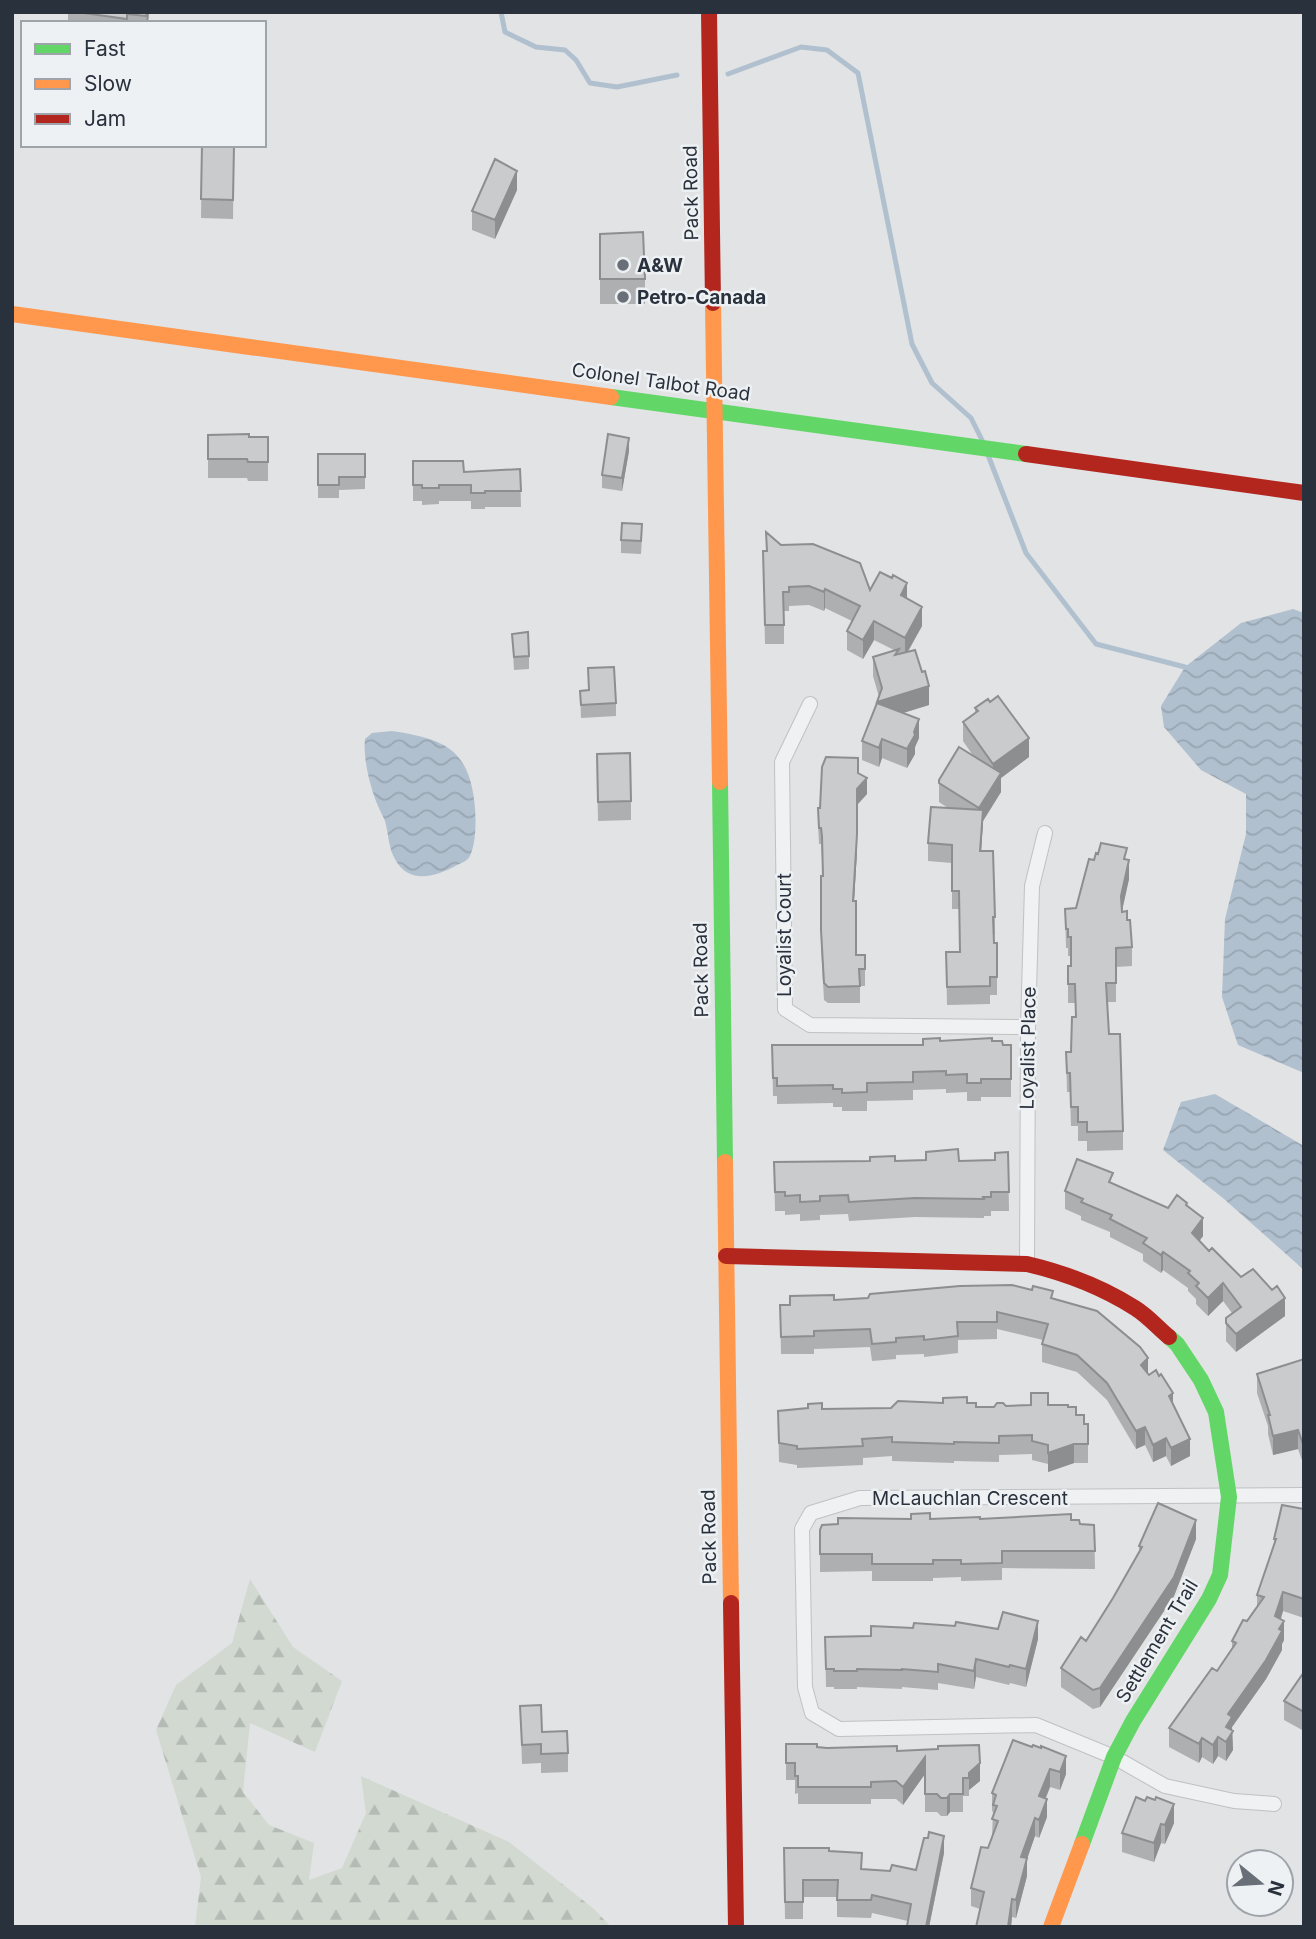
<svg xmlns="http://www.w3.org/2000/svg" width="1316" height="1939" viewBox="0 0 1316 1939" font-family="Inter,sans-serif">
	<defs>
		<pattern id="forest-firs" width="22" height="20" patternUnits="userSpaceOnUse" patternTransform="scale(1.75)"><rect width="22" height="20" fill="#d2d9d1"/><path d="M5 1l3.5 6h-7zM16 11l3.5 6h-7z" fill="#b4bbb4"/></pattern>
		<pattern id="water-waves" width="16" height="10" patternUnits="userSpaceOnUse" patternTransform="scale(1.75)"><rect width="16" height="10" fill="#b1c0ce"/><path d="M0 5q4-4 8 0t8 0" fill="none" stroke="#98a5b2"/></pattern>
	</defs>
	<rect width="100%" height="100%" fill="#e1e3e5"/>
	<path fill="url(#forest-firs)" d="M 250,1579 L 293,1647 L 342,1681 L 315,1752 L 250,1723 L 243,1792 L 269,1825 L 314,1843 L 309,1880 L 342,1868 L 366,1813 L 361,1776 L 509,1842 L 594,1909 L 611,1927 L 195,1927 L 201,1877 L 156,1730 L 176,1685 L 232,1643 Z"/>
	<path fill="url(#water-waves)" d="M 1293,609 L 1304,613 L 1304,1073 L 1238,1045 L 1222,997 L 1225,919 L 1246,834 L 1246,794 L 1201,770 L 1164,727 L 1161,706 L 1185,667 L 1241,623 Z
		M 392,731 C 445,739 470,749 475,808 C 476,822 476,843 470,856 C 467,861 462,863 457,865 C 438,876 410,885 396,861 C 388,848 389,835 385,821 C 383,816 380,811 378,806 C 370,787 363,759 365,739 L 372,733 Z
		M 1215,1094 L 1304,1146 L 1304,1270 L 1224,1199 L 1163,1150 L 1181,1102 Z"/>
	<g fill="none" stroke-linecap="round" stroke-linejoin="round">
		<path stroke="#b1c0ce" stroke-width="5" d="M 501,12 L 505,32 L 536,47 L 565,50 L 576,60 L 590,83 L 617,87 L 677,75
			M 728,74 L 801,47 L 827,50 L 858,73 L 912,344 L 932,383 L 971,418 L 983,442
			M 988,455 L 1026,553 L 1096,644 L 1185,667"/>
		<g stroke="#bfc1c3" stroke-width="16">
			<path id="street" d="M 810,704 L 782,762 L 785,1009 L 810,1025 L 1028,1027
				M 1027,1264 L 1028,1027 L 1032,886 L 1045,833
				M 1274,1804 L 1234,1801 L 1165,1786 L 1114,1757 L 1036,1725 L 839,1729 L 812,1713 L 805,1687 L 802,1529 L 811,1513 L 860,1498 L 1304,1495"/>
		</g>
		<use href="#street" stroke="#eff1f2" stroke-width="14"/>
		<path stroke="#63d668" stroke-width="16" d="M 611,397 L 1026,454
			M 720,782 L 725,1162
			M 1082,1844 L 1114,1757 L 1133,1721 L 1209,1599 L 1220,1575 L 1229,1497 L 1216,1412 L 1201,1380 L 1177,1344 L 1169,1337"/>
		<path stroke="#ff974d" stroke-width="16" d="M 713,303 L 720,782
			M 12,314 L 611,397
			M 725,1162 L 731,1603
			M 1051,1927 L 1082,1844"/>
		<path stroke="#b3261e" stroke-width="16" d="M 709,12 L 713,303
			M 1026,454 L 1304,493
			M 726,1256 L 1027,1264 C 1065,1273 1102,1287 1135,1308 C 1148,1316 1158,1328 1169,1337
			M 731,1603 L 736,1927"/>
	</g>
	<path fill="#adafb0" d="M 68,12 L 149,12 L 148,23 L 68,23 Z
		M 202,145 L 234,145 L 233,219 L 201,218 Z
		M 517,190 L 495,239 L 472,230 L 472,211 Z
		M 600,234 L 645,279 L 645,304 L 600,304 Z
		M 208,435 L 268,437 L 268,481 L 248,481 L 247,478 L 208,478 Z
		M 629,451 L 622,491 L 602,488 L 602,475 Z
		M 318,454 L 365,454 L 365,489 L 339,490 L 339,498 L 318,498 Z
		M 413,461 L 464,472 L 520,469 L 521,507 L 485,507 L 485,509 L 471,509 L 471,501 L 439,501 L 439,504 L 422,505 L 422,501 L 413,501 Z
		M 766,532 L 781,545 L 870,590 L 907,598 L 922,626 L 908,652 L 929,705 L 903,713 L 919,738 L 915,747 L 915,754 L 907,768 L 882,758 L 879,767 L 862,760 L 862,741 L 879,697 L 873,676 L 873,657 L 894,650 L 874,640 L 863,659 L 847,650 L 847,631 L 852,621 L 825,608 L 824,611 L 809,605 L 789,606 L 789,611 L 784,611 L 784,644 L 765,644 L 763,551 L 766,551 Z
		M 642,537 L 641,554 L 621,553 L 621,540 Z
		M 512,634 L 529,656 L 529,669 L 514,670 Z
		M 588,668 L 616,703 L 616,716 L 581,718 L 580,691 L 588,690 Z
		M 975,708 L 1029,757 L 1001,778 L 1001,792 L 983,821 L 981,851 L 995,917 L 995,935 L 993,935 L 994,943 L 997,943 L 997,995 L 990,995 L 990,1004 L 947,1005 L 946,952 L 960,952 L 959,909 L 952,909 L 952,863 L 928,861 L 928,843 L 948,808 L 939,802 L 939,780 L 974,757 L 963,741 L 963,722 L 975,713 Z
		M 597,773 L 631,801 L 631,820 L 598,821 Z
		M 858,774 L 867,794 L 857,805 L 857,851 L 854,901 L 856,955 L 865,955 L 865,986 L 860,986 L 860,1003 L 828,1003 L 824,1000 L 821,946 L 821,876 L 823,876 L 821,844 L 819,844 L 818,824 L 820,808 Z
		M 1127,860 L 1129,879 L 1122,911 L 1127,920 L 1132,947 L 1132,966 L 1116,967 L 1116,1002 L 1107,1002 L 1109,1034 L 1123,1131 L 1123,1150 L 1087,1151 L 1087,1141 L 1078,1141 L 1078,1126 L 1071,1126 L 1070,1092 L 1067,1092 L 1066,1052 L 1071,1052 L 1075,1017 L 1075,1003 L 1068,1003 L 1068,966 L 1071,966 L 1071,956 L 1068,956 L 1068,948 L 1066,948 L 1065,909 L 1076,908 Z
		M 940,1041 L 992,1041 L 1003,1045 L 1011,1045 L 1011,1097 L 981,1097 L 981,1101 L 967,1101 L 967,1092 L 946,1093 L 946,1089 L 913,1090 L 913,1100 L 867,1101 L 867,1111 L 842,1111 L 842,1107 L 833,1107 L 833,1103 L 777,1104 L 777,1096 L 773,1096 L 772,1045 L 923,1045 Z
		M 1008,1152 L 1009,1211 L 991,1211 L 991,1216 L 984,1216 L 984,1218 L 915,1217 L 849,1221 L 848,1214 L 820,1215 L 820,1220 L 800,1221 L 800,1214 L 785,1215 L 785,1211 L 775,1211 L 774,1162 L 995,1160 Z
		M 1113,1184 L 1168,1208 L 1187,1207 L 1203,1236 L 1199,1241 L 1209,1251 L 1241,1277 L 1285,1316 L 1236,1352 L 1226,1341 L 1226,1318 L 1232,1313 L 1223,1301 L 1208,1316 L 1196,1304 L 1196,1299 L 1188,1291 L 1188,1288 L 1163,1270 L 1161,1273 L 1143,1261 L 1143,1254 L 1110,1237 L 1110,1232 L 1081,1220 L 1081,1216 L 1065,1209 L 1065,1191 Z
		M 1053,1298 L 1148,1373 L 1173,1405 L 1190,1456 L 1171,1466 L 1166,1456 L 1153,1462 L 1145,1445 L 1136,1449 L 1107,1400 L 1077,1372 L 1042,1362 L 1042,1344 L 1043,1340 L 997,1329 L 997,1339 L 958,1340 L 958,1353 L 924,1357 L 924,1354 L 896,1355 L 896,1359 L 872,1361 L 870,1347 L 814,1349 L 814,1354 L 781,1354 L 780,1305 L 834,1300 Z
		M 1304,1359 L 1304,1463 L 1303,1463 L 1298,1449 L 1273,1455 L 1268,1434 L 1268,1426 L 1257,1393 L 1257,1374 Z
		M 943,1403 L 967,1403 L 976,1407 L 1048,1405 L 1068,1407 L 1084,1424 L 1088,1424 L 1088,1463 L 1074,1463 L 1048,1472 L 1048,1464 L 1032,1460 L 1032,1454 L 999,1455 L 999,1462 L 954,1461 L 954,1463 L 892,1461 L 892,1456 L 863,1458 L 863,1465 L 797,1468 L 797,1465 L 779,1462 L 778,1411 L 822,1409 L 891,1408 Z
		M 1304,1509 L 1304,1618 L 1283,1611 L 1281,1619 L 1284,1640 L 1282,1644 L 1282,1650 L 1266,1679 L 1232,1727 L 1233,1750 L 1226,1761 L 1218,1756 L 1213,1764 L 1202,1757 L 1199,1763 L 1169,1747 L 1169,1728 L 1217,1671 L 1232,1649 L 1232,1641 L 1257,1607 L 1257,1595 L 1274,1545 L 1274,1539 Z
		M 911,1519 L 1071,1520 L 1080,1524 L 1094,1525 L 1095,1569 L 1002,1568 L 1002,1580 L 961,1581 L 961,1577 L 933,1578 L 933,1581 L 872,1581 L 872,1571 L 820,1572 L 820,1530 L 838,1524 Z
		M 1196,1539 L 1174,1596 L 1100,1707 L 1093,1709 L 1061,1687 L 1061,1668 L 1086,1641 L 1113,1598 L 1139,1553 L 1139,1546 Z
		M 825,1637 L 1038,1639 L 1026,1687 L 1010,1683 L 1009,1685 L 976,1677 L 974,1689 L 938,1683 L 938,1690 L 902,1687 L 902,1689 L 857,1687 L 857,1689 L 834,1689 L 834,1687 L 826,1687 Z
		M 1304,1672 L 1304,1731 L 1284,1720 L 1284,1701 Z
		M 520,1706 L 542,1732 L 568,1753 L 568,1772 L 541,1773 L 541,1763 L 522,1764 Z
		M 1013,1740 L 1066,1774 L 1060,1790 L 1050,1787 L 1046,1798 L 1047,1817 L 1039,1838 L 1035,1836 L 1027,1859 L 1027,1876 L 1016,1918 L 1012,1917 L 1011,1927 L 976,1927 L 980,1909 L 971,1906 L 971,1888 L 992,1837 L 993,1812 L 992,1811 L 992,1793 Z
		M 786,1744 L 817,1747 L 897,1751 L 980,1781 L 969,1790 L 969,1796 L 963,1796 L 963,1812 L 950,1812 L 947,1816 L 941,1816 L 937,1812 L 925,1812 L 925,1774 L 903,1805 L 896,1799 L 871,1799 L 871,1804 L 798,1804 L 798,1793 L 795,1794 L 795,1780 L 786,1780 Z
		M 1155,1800 L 1174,1823 L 1165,1844 L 1161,1843 L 1154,1862 L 1122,1852 L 1122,1833 L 1145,1801 Z
		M 784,1848 L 829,1851 L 862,1869 L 890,1871 L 916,1870 L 944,1853 L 929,1927 L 907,1927 L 908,1921 L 872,1913 L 871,1918 L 837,1917 L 837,1897 L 803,1897 L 803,1919 L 785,1919 Z"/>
	<path fill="#8d8e90" d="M 147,12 L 149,12 L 148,23 L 146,23 Z
		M 517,171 L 517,190 L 495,239 L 495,220 Z
		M 629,438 L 629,451 L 622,491 L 622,478 Z
		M 907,583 L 907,602 L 901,595 Z
		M 825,589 L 825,608 L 824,611 L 824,592 Z
		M 922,607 L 922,626 L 905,656 L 905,638 Z
		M 874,621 L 874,640 L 863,659 L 863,640 Z
		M 929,686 L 929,705 L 877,721 L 877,702 Z
		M 919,719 L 919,738 L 915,747 L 915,754 L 907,768 L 907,749 Z
		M 1029,738 L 1029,757 L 1001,778 L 1001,792 L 983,821 L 980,869 L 979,808 L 993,783 L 993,764 Z
		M 882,739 L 882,758 L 879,767 L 879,748 Z
		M 867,778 L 867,794 L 857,805 L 857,789 Z
		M 857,834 L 857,851 L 853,918 L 853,901 Z
		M 1129,860 L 1129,879 L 1121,915 L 1121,896 Z
		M 1203,1218 L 1203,1236 L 1192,1251 L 1192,1233 Z
		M 1163,1252 L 1163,1270 L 1161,1273 L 1161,1255 Z
		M 1223,1283 L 1223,1301 L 1208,1316 L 1208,1298 Z
		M 1285,1298 L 1285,1316 L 1236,1352 L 1236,1334 Z
		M 1148,1358 L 1148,1376 L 1141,1365 Z
		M 1173,1393 L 1173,1411 L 1169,1396 Z
		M 1145,1427 L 1145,1445 L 1136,1449 L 1136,1431 Z
		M 1298,1430 L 1298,1449 L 1273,1455 L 1273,1436 Z
		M 1166,1438 L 1166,1456 L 1153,1462 L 1153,1445 Z
		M 1190,1439 L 1190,1456 L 1171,1466 L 1171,1448 Z
		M 1074,1444 L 1074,1463 L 1048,1472 L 1048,1453 Z
		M 1196,1520 L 1196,1539 L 1174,1596 L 1100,1707 L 1100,1688 Z
		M 1283,1592 L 1283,1611 L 1275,1635 L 1275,1616 Z
		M 1038,1621 L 1038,1639 L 1026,1687 L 1026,1669 Z
		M 1284,1621 L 1284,1640 L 1282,1644 L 1282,1650 L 1266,1679 L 1232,1727 L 1233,1750 L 1226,1761 L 1226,1727 L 1228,1714 Z
		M 976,1659 L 976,1677 L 974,1689 L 974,1671 Z
		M 1218,1737 L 1218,1756 L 1213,1764 L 1213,1745 Z
		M 1202,1738 L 1202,1757 L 1199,1763 L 1199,1744 Z
		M 1066,1756 L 1066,1774 L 1060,1790 L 1060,1772 Z
		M 925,1757 L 925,1774 L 903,1805 L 903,1787 Z
		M 980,1763 L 980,1781 L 969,1790 L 969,1773 Z
		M 1050,1769 L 1050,1787 L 1039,1814 L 1039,1796 Z
		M 950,1794 L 950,1812 L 947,1816 L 947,1798 Z
		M 1047,1799 L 1047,1817 L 1039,1838 L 1039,1820 Z
		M 1174,1804 L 1174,1823 L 1165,1844 L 1165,1825 Z
		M 1035,1818 L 1035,1836 L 1027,1859 L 1027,1876 L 1016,1918 L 1016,1900 L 1021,1857 Z
		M 1161,1824 L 1161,1843 L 1154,1862 L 1154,1843 Z
		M 944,1836 L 944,1853 L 929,1927 L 926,1927 Z
		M 1012,1899 L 1012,1917 L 1011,1927 L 1008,1927 Z"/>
	<path fill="#c9cbcd" stroke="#8d8e90" stroke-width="2" d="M 83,12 L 147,12 L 146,16 L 127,14 L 127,19 L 83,13 Z
		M 202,145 L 234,145 L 233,200 L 201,199 Z
		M 495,159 L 517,171 L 495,220 L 472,211 Z
		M 643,232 L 645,279 L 600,279 L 600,234 Z
		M 249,434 L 249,437 L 268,437 L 268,462 L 248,462 L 247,459 L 208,459 L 208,435 Z
		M 608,434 L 629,438 L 622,478 L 602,475 Z
		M 318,454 L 365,454 L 365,477 L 339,477 L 339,485 L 318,485 Z
		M 413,461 L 463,461 L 464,472 L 520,469 L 521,491 L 485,491 L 485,493 L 471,493 L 471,485 L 439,485 L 439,488 L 422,488 L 422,485 L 413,485 Z
		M 622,523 L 642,524 L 641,541 L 621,540 Z
		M 766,532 L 781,545 L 813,544 L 860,563 L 870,590 L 880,572 L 892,578 L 893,575 L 907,583 L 901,595 L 922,607 L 905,638 L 874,621 L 863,640 L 847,631 L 860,606 L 825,589 L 824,592 L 809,586 L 789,587 L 789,592 L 783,592 L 784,625 L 765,625 L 763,551 L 767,551 Z
		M 528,632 L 529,656 L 514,657 L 512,634 Z
		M 899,649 L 895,655 L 915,650 L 922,672 L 925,671 L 929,686 L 877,702 L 882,688 L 873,657 Z
		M 614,667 L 616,703 L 581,705 L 580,691 L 589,690 L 588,668 Z
		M 998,696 L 1029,738 L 993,764 L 963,722 L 978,711 L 975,708 L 988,699 L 990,702 Z
		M 877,703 L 919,719 L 914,732 L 915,735 L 907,749 L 882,739 L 879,748 L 862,741 Z
		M 959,747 L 1001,773 L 979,808 L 939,783 L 939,780 Z
		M 630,753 L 631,801 L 598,802 L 597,754 Z
		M 826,757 L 858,758 L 858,773 L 867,778 L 857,789 L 857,834 L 853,901 L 856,901 L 856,955 L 865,955 L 865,969 L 859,969 L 860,986 L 828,987 L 824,983 L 821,930 L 821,876 L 823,876 L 822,836 L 821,828 L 819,828 L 818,808 L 820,808 L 822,767 Z
		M 931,807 L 983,810 L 980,851 L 993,851 L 995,917 L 993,917 L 994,943 L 997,943 L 997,977 L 990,977 L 990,986 L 947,987 L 946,952 L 960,952 L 959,891 L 952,891 L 952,845 L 928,843 Z
		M 1101,843 L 1127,848 L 1124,859 L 1129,860 L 1121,896 L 1122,912 L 1127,911 L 1127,920 L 1130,920 L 1132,947 L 1116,948 L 1116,983 L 1106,983 L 1109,1034 L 1120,1034 L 1123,1131 L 1087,1132 L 1087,1122 L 1078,1122 L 1078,1107 L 1071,1107 L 1070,1073 L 1067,1073 L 1066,1052 L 1071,1052 L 1072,1017 L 1076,1017 L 1075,984 L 1068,984 L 1068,966 L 1071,966 L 1071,937 L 1068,937 L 1068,929 L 1066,929 L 1065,909 L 1076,908 L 1089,859 L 1094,860 L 1096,853 L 1098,854 Z
		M 940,1038 L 940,1041 L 992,1038 L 992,1041 L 1002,1041 L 1003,1045 L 1011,1045 L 1011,1079 L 981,1079 L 981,1083 L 967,1083 L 967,1074 L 946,1075 L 946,1071 L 913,1072 L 913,1082 L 867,1083 L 867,1092 L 842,1093 L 842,1089 L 833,1089 L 833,1085 L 777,1086 L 777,1078 L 773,1078 L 772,1045 L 923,1045 L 923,1039 Z
		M 958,1149 L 959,1161 L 995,1160 L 995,1153 L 1008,1152 L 1009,1192 L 991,1192 L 991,1197 L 983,1197 L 984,1199 L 915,1198 L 849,1202 L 848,1195 L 820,1196 L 820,1201 L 800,1202 L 800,1195 L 785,1196 L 785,1192 L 775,1192 L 774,1162 L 870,1161 L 870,1157 L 895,1156 L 895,1161 L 926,1160 L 926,1152 Z
		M 1077,1159 L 1113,1173 L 1109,1182 L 1168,1208 L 1177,1195 L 1187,1203 L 1186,1205 L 1203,1218 L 1192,1233 L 1209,1251 L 1212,1248 L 1241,1277 L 1253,1269 L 1272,1290 L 1277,1286 L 1285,1298 L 1236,1334 L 1226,1323 L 1226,1318 L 1241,1307 L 1223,1283 L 1208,1298 L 1196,1286 L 1199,1283 L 1188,1273 L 1190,1271 L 1163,1252 L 1161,1255 L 1143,1243 L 1147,1238 L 1110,1219 L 1112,1215 L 1081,1202 L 1083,1199 L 1065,1191 Z
		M 1012,1285 L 1032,1290 L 1033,1286 L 1053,1291 L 1051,1298 L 1097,1311 L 1140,1347 L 1148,1358 L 1141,1365 L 1149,1375 L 1156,1370 L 1159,1376 L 1161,1374 L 1173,1393 L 1169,1396 L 1190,1439 L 1171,1448 L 1166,1438 L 1153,1445 L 1145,1427 L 1136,1431 L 1107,1383 L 1077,1355 L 1042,1344 L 1048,1324 L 997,1312 L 997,1322 L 957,1322 L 958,1336 L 924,1340 L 924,1336 L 896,1338 L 896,1342 L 872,1344 L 870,1329 L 814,1331 L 814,1336 L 781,1337 L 780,1305 L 790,1305 L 790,1296 L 834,1295 L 834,1300 L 868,1298 L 870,1294 L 960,1286 Z
		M 1304,1359 L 1304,1444 L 1303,1444 L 1298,1430 L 1273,1436 L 1268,1415 L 1270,1415 L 1257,1374 Z
		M 1031,1393 L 1048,1393 L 1048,1405 L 1068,1405 L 1068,1407 L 1076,1407 L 1076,1415 L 1084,1415 L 1084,1424 L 1088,1424 L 1088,1444 L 1074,1444 L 1048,1453 L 1048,1445 L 1032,1441 L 1032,1435 L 999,1436 L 999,1443 L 954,1442 L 954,1444 L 892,1442 L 892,1437 L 862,1439 L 863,1446 L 797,1449 L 797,1446 L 779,1443 L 778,1411 L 808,1408 L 808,1404 L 822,1403 L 822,1409 L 891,1408 L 898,1401 L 943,1403 L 943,1398 L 967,1397 L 967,1403 L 976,1403 L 976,1407 L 994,1407 L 997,1403 L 1003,1403 L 1006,1406 L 1031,1405 Z
		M 1158,1503 L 1196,1520 L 1174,1577 L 1100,1688 L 1093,1690 L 1061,1668 L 1081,1637 L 1086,1641 L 1113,1598 L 1142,1547 L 1139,1546 Z
		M 1282,1505 L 1304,1509 L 1304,1599 L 1283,1592 L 1275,1616 L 1284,1621 L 1279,1629 L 1282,1631 L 1266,1660 L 1228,1714 L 1232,1717 L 1226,1727 L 1233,1731 L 1226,1742 L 1218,1737 L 1213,1745 L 1202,1738 L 1199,1744 L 1169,1728 L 1212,1668 L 1217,1671 L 1236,1643 L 1232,1641 L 1243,1620 L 1247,1621 L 1264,1597 L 1257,1595 L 1276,1539 L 1274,1539 Z
		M 930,1513 L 930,1519 L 980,1517 L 980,1519 L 1071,1514 L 1071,1520 L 1079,1520 L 1080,1524 L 1094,1525 L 1095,1551 L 1002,1551 L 1002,1563 L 961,1564 L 961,1560 L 933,1560 L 933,1564 L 872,1564 L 872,1554 L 820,1554 L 820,1530 L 822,1525 L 838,1524 L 838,1518 L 911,1519 L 911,1514 Z
		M 1003,1612 L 1038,1621 L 1026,1669 L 1010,1665 L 1009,1667 L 976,1659 L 974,1671 L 938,1664 L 938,1672 L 902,1669 L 902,1670 L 857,1669 L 857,1671 L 834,1671 L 834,1669 L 826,1669 L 825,1637 L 871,1636 L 871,1626 L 913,1628 L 914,1623 L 955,1626 L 956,1622 L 998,1629 Z
		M 1304,1672 L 1304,1712 L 1284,1701 Z
		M 541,1705 L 542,1732 L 567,1731 L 568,1753 L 541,1754 L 541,1744 L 522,1745 L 520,1706 Z
		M 1013,1740 L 1032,1747 L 1033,1745 L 1041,1748 L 1041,1746 L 1066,1756 L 1060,1772 L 1050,1769 L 1039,1796 L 1047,1799 L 1039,1820 L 1035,1818 L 1021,1857 L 1027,1858 L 1016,1900 L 1012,1899 L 1008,1927 L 976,1927 L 984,1892 L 971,1888 L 981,1847 L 988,1848 L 998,1821 L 992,1819 L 997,1806 L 993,1805 L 996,1795 L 992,1793 Z
		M 786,1744 L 817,1744 L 817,1747 L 827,1748 L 897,1746 L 897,1751 L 938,1749 L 938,1746 L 979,1745 L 980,1763 L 969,1773 L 969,1778 L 963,1778 L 963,1794 L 950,1794 L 947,1798 L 941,1798 L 937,1794 L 925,1794 L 925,1757 L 903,1787 L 896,1781 L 871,1782 L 871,1787 L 798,1787 L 798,1776 L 795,1776 L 795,1763 L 786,1763 Z
		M 1136,1797 L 1145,1801 L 1147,1797 L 1155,1800 L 1156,1797 L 1174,1804 L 1165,1825 L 1161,1824 L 1154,1843 L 1122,1833 Z
		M 929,1832 L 944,1836 L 926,1927 L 907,1926 L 911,1904 L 872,1895 L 871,1900 L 837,1900 L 838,1880 L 803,1880 L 803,1902 L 785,1902 L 784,1848 L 829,1848 L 829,1851 L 862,1853 L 861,1869 L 890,1871 L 892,1865 L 916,1870 L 924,1838 L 928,1838 Z"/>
	<g fill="#696f77" stroke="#eef1f4" stroke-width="2.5">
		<circle cx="623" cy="265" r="7"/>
		<circle cx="623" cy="297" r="7"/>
	</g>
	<g text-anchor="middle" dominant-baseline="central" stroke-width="5" stroke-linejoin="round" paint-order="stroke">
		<g font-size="19" fill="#29313c" stroke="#eef1f4">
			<text transform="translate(691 193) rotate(-91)">Pack Road</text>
			<text transform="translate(661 382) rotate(8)">Colonel Talbot Road</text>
			<text transform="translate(784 935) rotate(-90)">Loyalist Court</text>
			<text transform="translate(701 970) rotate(-91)">Pack Road</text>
			<text transform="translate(1028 1048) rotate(-89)">Loyalist Place</text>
			<text x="970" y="1498">McLauchlan Crescent</text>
			<text transform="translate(709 1537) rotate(-91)">Pack Road</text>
			<text transform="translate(1157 1641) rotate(-59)">Settlement Trail</text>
		</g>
		<g font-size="19" font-weight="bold" fill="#29313c" stroke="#eef1f4" text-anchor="start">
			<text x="637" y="265">A&amp;W</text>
			<text x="637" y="297">Petro-Canada</text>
		</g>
	</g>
	<rect width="1316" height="1939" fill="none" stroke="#29313c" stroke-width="28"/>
	<rect x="21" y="21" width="245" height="126" fill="#eef1f4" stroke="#9fa4aa" stroke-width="2"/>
	<rect x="35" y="44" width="35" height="10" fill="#63d668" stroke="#9fa4aa" stroke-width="2"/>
	<text x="84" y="56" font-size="21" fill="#29313c">Fast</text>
	<rect x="35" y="79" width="35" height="10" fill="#ff974d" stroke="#9fa4aa" stroke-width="2"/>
	<text x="84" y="91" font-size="21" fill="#29313c">Slow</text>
	<rect x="35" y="114" width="35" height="10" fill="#b3261e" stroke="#9fa4aa" stroke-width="2"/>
	<text x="84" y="126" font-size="21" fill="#29313c">Jam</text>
	<g transform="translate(1260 1883) rotate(108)"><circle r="33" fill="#eef1f4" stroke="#9fa4aa" stroke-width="2"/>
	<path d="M0-5L12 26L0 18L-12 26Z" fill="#696f77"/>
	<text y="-10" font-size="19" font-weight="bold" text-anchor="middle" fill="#29313c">N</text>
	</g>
</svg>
